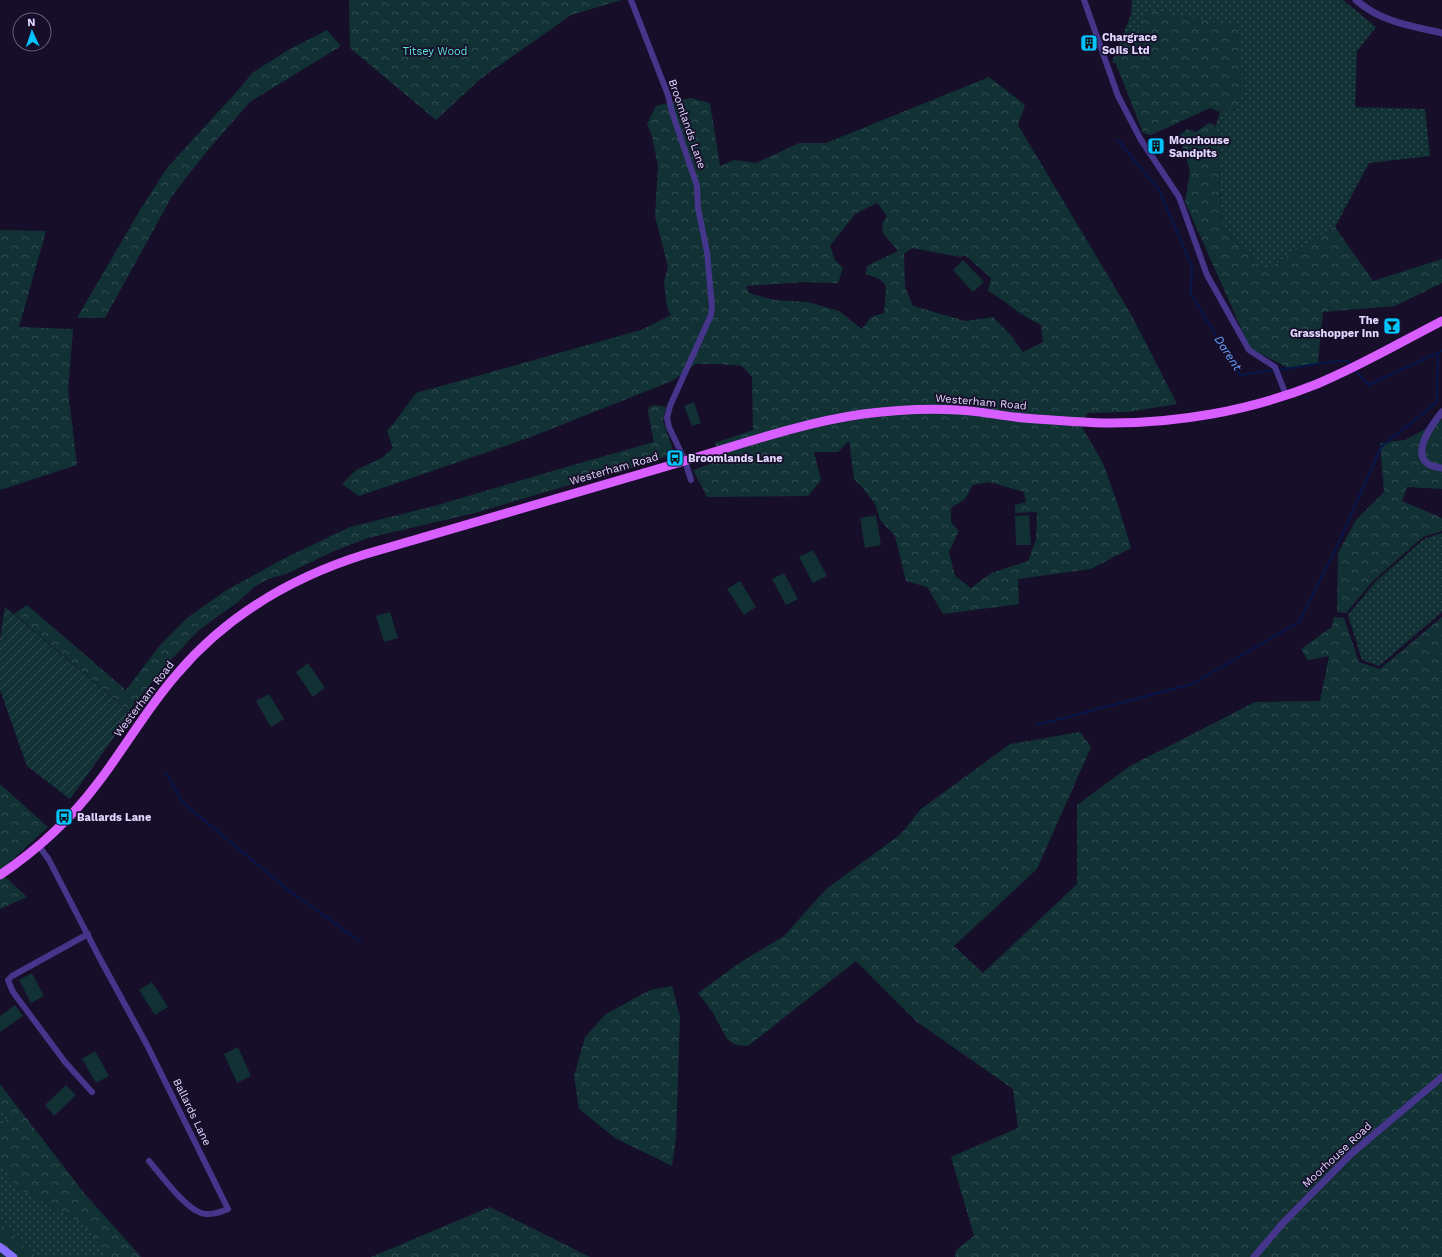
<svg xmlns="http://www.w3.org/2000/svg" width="1442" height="1257" viewBox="0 0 1442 1257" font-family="'Work Sans',sans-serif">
	<defs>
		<pattern id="grass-dots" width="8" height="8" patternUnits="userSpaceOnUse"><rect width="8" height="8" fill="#113135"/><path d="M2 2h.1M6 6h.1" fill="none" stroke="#334e53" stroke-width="1.8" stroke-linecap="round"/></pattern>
		<pattern id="forest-crowns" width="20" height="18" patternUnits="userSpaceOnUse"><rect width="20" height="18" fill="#113135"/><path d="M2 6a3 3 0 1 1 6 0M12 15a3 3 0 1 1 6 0" fill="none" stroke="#334e53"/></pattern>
		<pattern id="garden-furrows" width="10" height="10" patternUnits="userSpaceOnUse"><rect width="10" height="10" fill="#113135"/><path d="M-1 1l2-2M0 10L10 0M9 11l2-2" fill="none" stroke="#334e53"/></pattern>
	</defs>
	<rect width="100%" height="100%" fill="#170e2a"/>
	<path fill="url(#grass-dots)" d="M 1132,0 L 1343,0 L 1376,27 L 1357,51 L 1355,107 L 1425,109 L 1430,156 L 1369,163 L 1335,227 L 1264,271 L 1222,227 L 1217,134 L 1215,128 L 1220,112 L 1240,107 L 1150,10 L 1116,64 L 1112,62 L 1131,15 Z
		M 1442,533 L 1442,612 L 1379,666 L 1362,660 L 1348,615 L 1375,582 L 1424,539 Z
		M 0,1108 L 9,1117 L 0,1132 Z
		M 0,1165 L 18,1188 L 83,1224 L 111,1257 L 36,1257 L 0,1222 Z"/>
	<path fill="url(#forest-crowns)" fill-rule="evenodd" d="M 349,0 L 622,0 L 571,15 L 479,80 L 436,120 L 350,48 Z
		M 1150,10 L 1238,26 L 1243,88 L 1240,107 L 1220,112 L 1210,108 L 1151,135 L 1143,133 L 1116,64 Z
		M 327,30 L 341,46 L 250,102 L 207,151 L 172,196 L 105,318 L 77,318 L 140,210 L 167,168 L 240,88 L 252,73 L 288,50 Z
		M 989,77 L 1025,105 L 1018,125 L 1132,316 L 1177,404 L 1128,412 L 1088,413 L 1080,424 L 1103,463 L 1118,505 L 1131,548 L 1091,569 L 1018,579 L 1019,604 L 943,614 L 927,587 L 906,581 L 895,536 L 880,520 L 875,504 L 863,488 L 854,479 L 849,441 L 838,452 L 814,452 L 821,480 L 808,496 L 707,497 L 693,470 L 721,460 L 715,443 L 753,430 L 752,377 L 742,366 L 720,364 L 696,364 L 672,381 L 531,437 L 359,496 L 342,484 L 356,470 L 382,458 L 393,448 L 387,431 L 394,423 L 416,393 L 641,330 L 671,315 L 667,308 L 664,281 L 668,267 L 655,216 L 658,166 L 652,136 L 647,124 L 656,106 L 690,98 L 710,103 L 720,166 L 734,160 L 756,163 L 799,143 L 826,143 ZM 877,203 L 887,216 L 882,224 L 883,233 L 898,251 L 867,266 L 866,274 L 879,279 L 885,284 L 886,288 L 884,313 L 871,317 L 862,329 L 839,311 L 808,302 L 774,300 L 749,293 L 746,286 L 803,282 L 838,283 L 843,268 L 835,260 L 830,246 L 855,214 ZM 912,248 L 960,257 L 965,255 L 991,278 L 988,291 L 1001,299 L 1021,314 L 1041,325 L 1043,342 L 1023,352 L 1009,333 L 993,317 L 966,321 L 913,306 L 905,287 L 904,254 ZM 989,482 L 1024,492 L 1026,502 L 1015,505 L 1015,513 L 1037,512 L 1036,540 L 1028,561 L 991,573 L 971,588 L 955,576 L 949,552 L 959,531 L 951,522 L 951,508 L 965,499 L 973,485 Z
		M 1209,123 L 1214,124 L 1217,134 L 1222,227 L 1264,271 L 1335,227 L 1373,281 L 1442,259 L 1442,283 L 1395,306 L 1323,312 L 1318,363 L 1288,368 L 1250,348 L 1185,202 L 1190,171 L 1180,139 L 1180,135 L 1187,129 L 1196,132 Z
		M 0,230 L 46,231 L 19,327 L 73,329 L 68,390 L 77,465 L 0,490 Z
		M 654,405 L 666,407 L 663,420 L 674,453 L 647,464 L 566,486 L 475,513 L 368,538 L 334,551 L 286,574 L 268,579 L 254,587 L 238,602 L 199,630 L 163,668 L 129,711 L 14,614 L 27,605 L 126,690 L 161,644 L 187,618 L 225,591 L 283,559 L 350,527 L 438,505 L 559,469 L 654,442 L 648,412 L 649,407 Z
		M 1442,420 L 1442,489 L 1407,487 L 1402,501 L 1442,518 L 1442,531 L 1423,537 L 1373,581 L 1346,613 L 1337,612 L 1338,553 L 1356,520 L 1384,492 L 1380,443 L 1405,440 Z
		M 1334,617 L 1344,618 L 1359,662 L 1380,669 L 1442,617 L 1442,1257 L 955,1257 L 956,1250 L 974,1236 L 951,1157 L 1018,1128 L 1013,1089 L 917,1022 L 856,961 L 748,1046 L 736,1045 L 727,1039 L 713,1013 L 698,993 L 741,962 L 784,936 L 826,889 L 901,834 L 921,809 L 1010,744 L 1080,732 L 1091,747 L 1037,869 L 954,946 L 983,973 L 1077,884 L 1077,805 L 1130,766 L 1255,702 L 1320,701 L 1329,656 L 1308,660 L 1301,649 L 1332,627 Z
		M 0,784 L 48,827 L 0,871 Z
		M 0,872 L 27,897 L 0,909 Z
		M 672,986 L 680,1017 L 676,1138 L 672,1166 L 615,1138 L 579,1109 L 574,1076 L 585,1037 L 606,1014 L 650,990 Z
		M 0,1084 L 84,1193 L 141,1257 L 111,1257 L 83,1224 L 18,1188 L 0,1165 L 0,1132 L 9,1117 L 0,1108 Z
		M 490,1207 L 590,1257 L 371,1257 Z
		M 0,1222 L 36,1257 L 0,1257 Z"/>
	<path fill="url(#garden-furrows)" d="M 5,607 L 131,713 L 70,799 L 27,766 L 0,690 L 0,639 Z"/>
	<path fill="#113135" d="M 963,260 L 984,282 L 973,292 L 953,270 Z
		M 694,402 L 701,423 L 692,426 L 684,406 Z
		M 876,515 L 881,545 L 865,548 L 860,518 Z
		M 1029,515 L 1031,545 L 1016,545 L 1015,516 Z
		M 813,550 L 827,576 L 813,583 L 799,557 Z
		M 784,573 L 798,599 L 786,605 L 772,579 Z
		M 740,581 L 756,607 L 744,615 L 727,589 Z
		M 390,612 L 398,638 L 384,642 L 376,616 Z
		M 308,663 L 325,688 L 313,697 L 296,672 Z
		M 269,694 L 284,719 L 271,727 L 256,701 Z
		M 32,973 L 44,996 L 31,1003 L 19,980 Z
		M 152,982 L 168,1007 L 155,1015 L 139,990 Z
		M 15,1005 L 23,1016 L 0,1032 L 0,1016 Z
		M 238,1047 L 251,1076 L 237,1083 L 224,1054 Z
		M 95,1051 L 109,1076 L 96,1083 L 82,1059 Z
		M 66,1085 L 76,1095 L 54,1116 L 45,1105 Z"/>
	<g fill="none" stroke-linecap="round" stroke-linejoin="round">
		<path stroke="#07164b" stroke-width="2" d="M 1118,140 L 1159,190 L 1192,267 L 1191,294 L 1240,375 L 1346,360 L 1352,366
			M 1354,369 L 1368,385 L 1442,351
			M 1037,725 L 1192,684 L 1299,622 L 1334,553 L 1381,447 L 1437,402 L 1438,353
			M 166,772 L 183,803 L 291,892 L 361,942"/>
		<path stroke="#45368c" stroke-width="6" d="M 631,0 L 668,95 L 672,112 L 697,186 L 698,208 L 707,252 L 712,307 L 711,315 L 670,406 L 667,418 L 669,427 L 685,461 L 691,480
			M 1084,0 L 1118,96 L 1141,140 L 1179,197 L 1207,275 L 1249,350 L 1275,367 L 1286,395
			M 39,846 L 49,860 L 99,957 L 147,1045 L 228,1209 C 220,1212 210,1216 201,1213 C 184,1207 161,1175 149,1161
			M 88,934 L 12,976 L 8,980 L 13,992 L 65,1062 L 92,1092"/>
		<path stroke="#45368c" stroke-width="7" d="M 1356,0 C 1381,22 1411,26 1442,33
			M 1442,412 C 1434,422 1412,451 1427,463 C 1431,467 1437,467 1442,468
			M 1254,1257 L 1282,1224 L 1351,1154 L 1442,1077"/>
		<path stroke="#866eff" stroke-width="8" d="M 0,1247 L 13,1257"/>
		<path stroke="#d95eff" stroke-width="9" d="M 0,875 C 37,850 70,820 97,784 C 125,748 147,708 177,674 C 228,614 292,577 366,554 C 470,523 574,493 678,463 C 739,445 800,423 863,414 C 894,410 926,408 958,410 C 980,411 1002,416 1024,418 C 1050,420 1077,422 1103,423 C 1175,424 1250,411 1317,384 C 1360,366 1401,342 1442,321"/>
	</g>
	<defs>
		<g id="building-square" transform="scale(0.9)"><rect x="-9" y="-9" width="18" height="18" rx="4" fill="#03c3ff" stroke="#170e2a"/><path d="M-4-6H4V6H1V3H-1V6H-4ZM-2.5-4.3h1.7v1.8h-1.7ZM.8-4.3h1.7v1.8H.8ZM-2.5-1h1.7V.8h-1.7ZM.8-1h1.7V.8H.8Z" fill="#111"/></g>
		<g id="bar-square" transform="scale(0.9)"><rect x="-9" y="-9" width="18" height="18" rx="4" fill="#03c3ff" stroke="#170e2a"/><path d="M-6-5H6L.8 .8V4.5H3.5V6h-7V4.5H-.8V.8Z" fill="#111"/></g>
		<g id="bus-square" transform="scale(0.9)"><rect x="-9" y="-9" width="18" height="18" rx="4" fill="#03c3ff" stroke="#170e2a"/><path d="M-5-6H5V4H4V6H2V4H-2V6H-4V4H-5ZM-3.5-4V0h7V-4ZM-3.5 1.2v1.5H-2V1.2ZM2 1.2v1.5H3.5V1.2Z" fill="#111"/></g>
	</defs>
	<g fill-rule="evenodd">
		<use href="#building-square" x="1089" y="43"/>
		<use href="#building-square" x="1156" y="146"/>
		<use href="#bar-square" x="1392" y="326"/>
		<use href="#bus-square" x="675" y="458"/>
		<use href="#bus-square" x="64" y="817"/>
	</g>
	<g text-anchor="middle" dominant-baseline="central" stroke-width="3.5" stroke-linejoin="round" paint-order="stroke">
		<g font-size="11" font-weight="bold" fill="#e1d7ff" stroke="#170e2a" text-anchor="start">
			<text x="1102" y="37">Chargrace<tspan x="1102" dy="13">Soils Ltd</tspan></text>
			<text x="1169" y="140">Moorhouse<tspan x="1169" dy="13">Sandpits</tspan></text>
			<text x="1379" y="320" text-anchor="end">The<tspan x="1379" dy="13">Grasshopper Inn</tspan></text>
			<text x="688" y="458">Broomlands Lane</text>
			<text x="77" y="817">Ballards Lane</text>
		</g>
		<g font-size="11" fill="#5ae9d9" stroke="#170e2a">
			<text x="435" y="51">Titsey Wood</text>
		</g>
		<g font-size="11" fill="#e1d7ff" stroke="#170e2a">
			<text transform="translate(687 124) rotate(71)">Broomlands Lane</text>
			<text transform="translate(981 402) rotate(5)">Westerham Road</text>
			<text transform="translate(614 469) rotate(-16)">Westerham Road</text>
			<text transform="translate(144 699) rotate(-53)">Westerham Road</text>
			<text transform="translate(192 1112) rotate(64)">Ballards Lane</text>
			<text transform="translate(1337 1155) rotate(-43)">Moorhouse Road</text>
		</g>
		<g font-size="12" font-style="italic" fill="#65a3ff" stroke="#170e2a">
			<text transform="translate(1228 353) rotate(57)">Darent</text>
		</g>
	</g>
	<g transform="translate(32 32) rotate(357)"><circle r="19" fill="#170e2a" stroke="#685e7f"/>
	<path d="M0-3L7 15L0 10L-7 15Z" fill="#03c3ff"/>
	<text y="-6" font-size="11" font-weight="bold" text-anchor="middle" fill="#e1d7ff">N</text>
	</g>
</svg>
